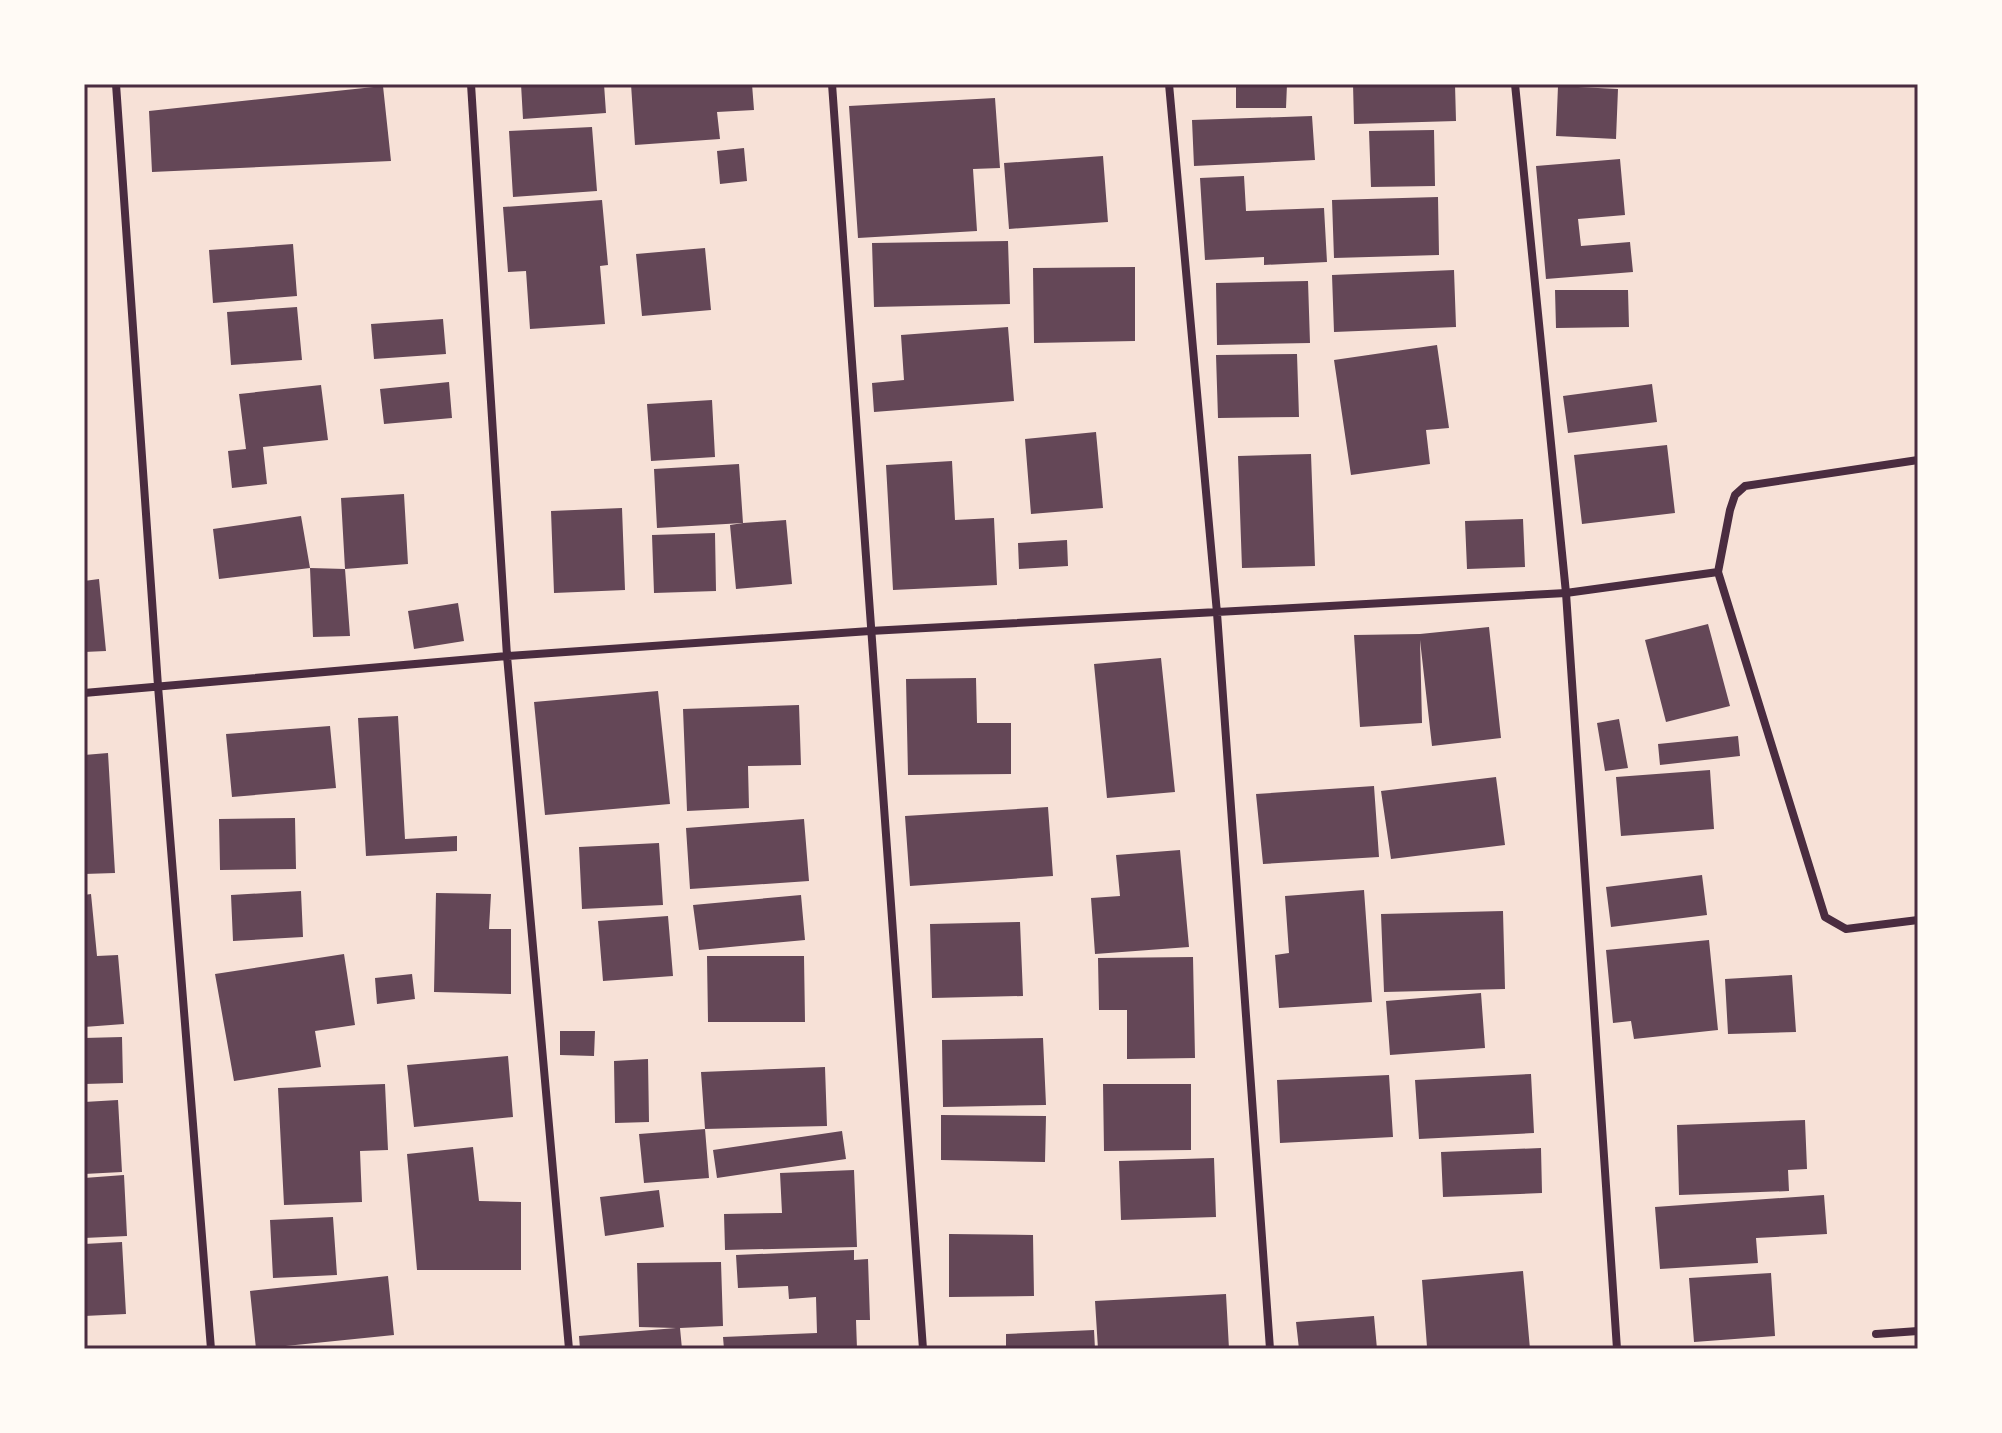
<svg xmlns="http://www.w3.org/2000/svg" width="2002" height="1433" viewBox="0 0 2002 1433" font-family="'IBM Plex Sans',sans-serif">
	<rect width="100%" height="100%" fill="#f7e1d7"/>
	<path fill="#644757" d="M 521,84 L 604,84 L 606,113 L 523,119 Z
		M 631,84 L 752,84 L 754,110 L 717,112 L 720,139 L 635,145 Z
		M 1236,84 L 1287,84 L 1286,108 L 1236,108 Z
		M 1353,84 L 1455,84 L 1456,121 L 1354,124 Z
		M 1613,84 L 1634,84 L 1634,86 L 1613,87 Z
		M 383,86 L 391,161 L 152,172 L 149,111 Z
		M 1558,86 L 1618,89 L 1616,139 L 1556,136 Z
		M 995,98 L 1000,168 L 973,169 L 977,231 L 858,238 L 849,106 Z
		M 1312,116 L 1315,160 L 1194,166 L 1192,120 Z
		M 592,127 L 597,191 L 513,197 L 509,131 Z
		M 1434,130 L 1435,186 L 1371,187 L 1369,131 Z
		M 744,148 L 747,181 L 720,184 L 717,151 Z
		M 1103,156 L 1108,222 L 1009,229 L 1004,163 Z
		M 1620,159 L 1625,215 L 1578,219 L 1581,246 L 1630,242 L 1633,272 L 1546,279 L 1536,166 Z
		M 1244,176 L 1246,211 L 1324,208 L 1327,262 L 1264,265 L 1264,257 L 1205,260 L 1200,178 Z
		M 1438,197 L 1439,255 L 1334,258 L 1332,200 Z
		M 602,200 L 608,265 L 600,266 L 605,324 L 530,329 L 526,271 L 508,272 L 503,207 Z
		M 1008,241 L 1010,304 L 874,307 L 872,243 Z
		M 293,244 L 297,296 L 213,303 L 209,250 Z
		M 705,248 L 711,310 L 642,316 L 636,254 Z
		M 1135,267 L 1135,341 L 1034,343 L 1033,268 Z
		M 1454,270 L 1456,327 L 1334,332 L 1332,275 Z
		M 1308,281 L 1310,343 L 1217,345 L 1216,283 Z
		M 1555,290 L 1628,290 L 1629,327 L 1556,328 Z
		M 297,307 L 302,360 L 231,365 L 227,312 Z
		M 443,319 L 446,354 L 374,359 L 371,324 Z
		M 1008,327 L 1014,401 L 874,412 L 872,383 L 904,380 L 901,335 Z
		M 1437,345 L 1449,428 L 1426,430 L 1430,464 L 1351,475 L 1334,360 Z
		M 1297,354 L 1299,417 L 1218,418 L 1216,355 Z
		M 449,382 L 452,418 L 384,424 L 380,389 Z
		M 1652,384 L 1657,422 L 1568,433 L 1563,396 Z
		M 321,385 L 328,440 L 263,447 L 267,484 L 232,488 L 228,451 L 246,449 L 239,394 Z
		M 712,400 L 715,457 L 651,461 L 647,404 Z
		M 1096,432 L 1103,508 L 1031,514 L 1025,439 Z
		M 1667,445 L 1675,513 L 1582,524 L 1574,455 Z
		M 1311,454 L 1315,566 L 1242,568 L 1238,456 Z
		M 952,461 L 955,520 L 994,518 L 997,585 L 893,590 L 886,465 Z
		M 739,464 L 743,523 L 786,520 L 792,584 L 736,589 L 730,525 L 743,523 L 657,528 L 654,469 Z
		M 404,494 L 408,564 L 345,569 L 350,636 L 313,637 L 310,568 L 219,579 L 213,529 L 301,516 L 310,568 L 345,569 L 341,498 Z
		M 622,508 L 625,590 L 554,593 L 551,511 Z
		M 1523,519 L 1525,567 L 1467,569 L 1465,521 Z
		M 715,533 L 716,591 L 654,593 L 652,535 Z
		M 1067,540 L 1068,566 L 1019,569 L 1018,543 Z
		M 99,579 L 106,651 L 84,652 L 84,581 Z
		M 458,603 L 464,641 L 414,649 L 408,611 Z
		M 1708,624 L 1730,706 L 1666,722 L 1645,640 Z
		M 1489,627 L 1501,738 L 1432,746 L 1420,640 L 1422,723 L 1360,727 L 1354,635 L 1420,634 Z
		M 1161,658 L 1175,792 L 1107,798 L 1094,664 Z
		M 976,678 L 977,723 L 1011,723 L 1011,774 L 908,775 L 906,679 Z
		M 658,691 L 670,804 L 545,815 L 534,702 Z
		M 799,705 L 801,765 L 748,766 L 749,808 L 687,811 L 683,709 Z
		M 398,716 L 405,839 L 457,836 L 457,851 L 366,856 L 358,718 Z
		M 1619,719 L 1628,768 L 1605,771 L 1597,723 Z
		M 330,726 L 336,788 L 232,797 L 226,734 Z
		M 1738,736 L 1740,756 L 1660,765 L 1658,744 Z
		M 108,753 L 115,873 L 84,874 L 84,755 Z
		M 1710,770 L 1714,829 L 1621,836 L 1616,777 Z
		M 1496,777 L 1505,845 L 1391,859 L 1381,791 Z
		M 1374,786 L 1379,857 L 1263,864 L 1256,794 Z
		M 1048,807 L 1053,876 L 910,886 L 905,816 Z
		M 295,818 L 296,869 L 220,870 L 219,819 Z
		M 804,819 L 809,881 L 690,889 L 686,828 Z
		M 659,843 L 663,905 L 582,909 L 579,847 Z
		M 1180,850 L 1189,947 L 1095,954 L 1091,898 L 1120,896 L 1116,855 Z
		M 1702,875 L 1707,915 L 1611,927 L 1606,887 Z
		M 1364,890 L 1372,1002 L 1279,1008 L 1275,955 L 1289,953 L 1285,896 Z
		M 301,891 L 303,937 L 233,941 L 231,895 Z
		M 436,893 L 491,894 L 489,929 L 511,929 L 511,994 L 434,992 Z
		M 91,894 L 97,956 L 118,955 L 124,1024 L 84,1027 L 84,895 Z
		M 801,895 L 805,940 L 699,950 L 693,905 Z
		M 1503,911 L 1505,989 L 1384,992 L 1381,914 Z
		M 668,916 L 673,976 L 603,981 L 598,921 Z
		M 1020,922 L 1023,996 L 932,998 L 930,924 Z
		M 1709,940 L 1718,1030 L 1634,1039 L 1631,1021 L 1613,1023 L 1606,950 Z
		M 344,954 L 355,1025 L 315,1031 L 321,1067 L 234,1081 L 215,974 Z
		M 707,956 L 804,956 L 805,1022 L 708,1022 Z
		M 1193,957 L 1195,1058 L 1127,1059 L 1127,1010 L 1099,1010 L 1098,958 Z
		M 412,974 L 415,999 L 377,1004 L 375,978 Z
		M 1792,975 L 1796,1032 L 1728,1034 L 1725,979 Z
		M 1481,993 L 1485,1048 L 1390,1055 L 1386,1001 Z
		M 560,1031 L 595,1031 L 594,1056 L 560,1055 Z
		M 122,1037 L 123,1083 L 84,1084 L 84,1038 Z
		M 1043,1038 L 1046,1105 L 943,1107 L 942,1040 Z
		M 508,1056 L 513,1117 L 414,1127 L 407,1065 Z
		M 648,1059 L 649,1122 L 615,1123 L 614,1061 Z
		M 825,1067 L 827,1126 L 705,1129 L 701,1072 Z
		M 1531,1074 L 1534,1133 L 1419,1139 L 1415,1080 Z
		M 1389,1075 L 1393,1137 L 1280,1143 L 1277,1080 Z
		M 385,1084 L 388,1150 L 360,1151 L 362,1202 L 284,1205 L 278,1088 Z
		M 1103,1084 L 1191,1084 L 1191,1150 L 1104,1151 Z
		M 118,1100 L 122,1172 L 84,1174 L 84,1102 Z
		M 941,1115 L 1046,1116 L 1045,1162 L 941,1160 Z
		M 1805,1120 L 1807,1169 L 1788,1170 L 1789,1191 L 1679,1195 L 1677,1125 Z
		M 705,1129 L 709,1178 L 644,1183 L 639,1134 Z
		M 842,1131 L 846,1159 L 717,1178 L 713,1150 Z
		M 473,1147 L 479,1201 L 521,1202 L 521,1270 L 417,1270 L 407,1154 Z
		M 1541,1148 L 1542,1193 L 1443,1197 L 1441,1152 Z
		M 1214,1158 L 1216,1217 L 1121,1220 L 1119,1161 Z
		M 854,1170 L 857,1247 L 725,1250 L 724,1214 L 782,1213 L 780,1173 Z
		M 124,1175 L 127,1236 L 84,1238 L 84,1178 Z
		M 659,1190 L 664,1227 L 605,1236 L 600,1197 Z
		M 1824,1195 L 1827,1234 L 1756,1238 L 1758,1263 L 1660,1269 L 1655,1207 Z
		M 333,1217 L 337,1275 L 273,1278 L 270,1220 Z
		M 949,1234 L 1033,1235 L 1034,1296 L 949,1297 Z
		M 122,1242 L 126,1314 L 84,1316 L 84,1244 Z
		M 854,1250 L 854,1260 L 868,1259 L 870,1320 L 856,1320 L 857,1349 L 724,1349 L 723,1337 L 817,1333 L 816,1297 L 789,1299 L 788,1286 L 738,1288 L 736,1255 Z
		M 721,1262 L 723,1326 L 680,1328 L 682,1349 L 580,1349 L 579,1336 L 676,1328 L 639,1327 L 637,1263 Z
		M 1523,1271 L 1530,1349 L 1427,1347 L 1422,1280 Z
		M 1771,1273 L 1775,1336 L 1694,1342 L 1689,1278 Z
		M 388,1276 L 394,1335 L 256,1349 L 250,1291 Z
		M 1226,1294 L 1229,1349 L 1098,1349 L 1095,1301 Z
		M 1374,1316 L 1377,1349 L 1299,1349 L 1296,1322 Z
		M 1094,1330 L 1095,1349 L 1006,1349 L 1006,1334 Z
		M 513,1346 L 538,1346 L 538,1349 L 513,1349 Z"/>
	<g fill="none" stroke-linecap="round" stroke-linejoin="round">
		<path stroke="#4a2c40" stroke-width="8" d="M 116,84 L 158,686 L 211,1349
			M 471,84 L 507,656 L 569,1349
			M 832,84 L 923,1349
			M 1169,84 L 1217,613 L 1270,1349
			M 1515,84 L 1566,593 L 1617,1349
			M 1918,460 L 1745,486 L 1735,495 L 1730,510 L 1718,572 L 1825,917 L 1846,929 L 1918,920
			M 84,693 L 507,656 L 870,631 L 1566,593 L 1718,572
			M 1876,1334 L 1918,1331"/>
	</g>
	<rect width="2002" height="1433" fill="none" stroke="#fffaf5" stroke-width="172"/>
	<rect x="86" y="86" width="1830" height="1261" fill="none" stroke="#4a2c40" stroke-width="3"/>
</svg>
